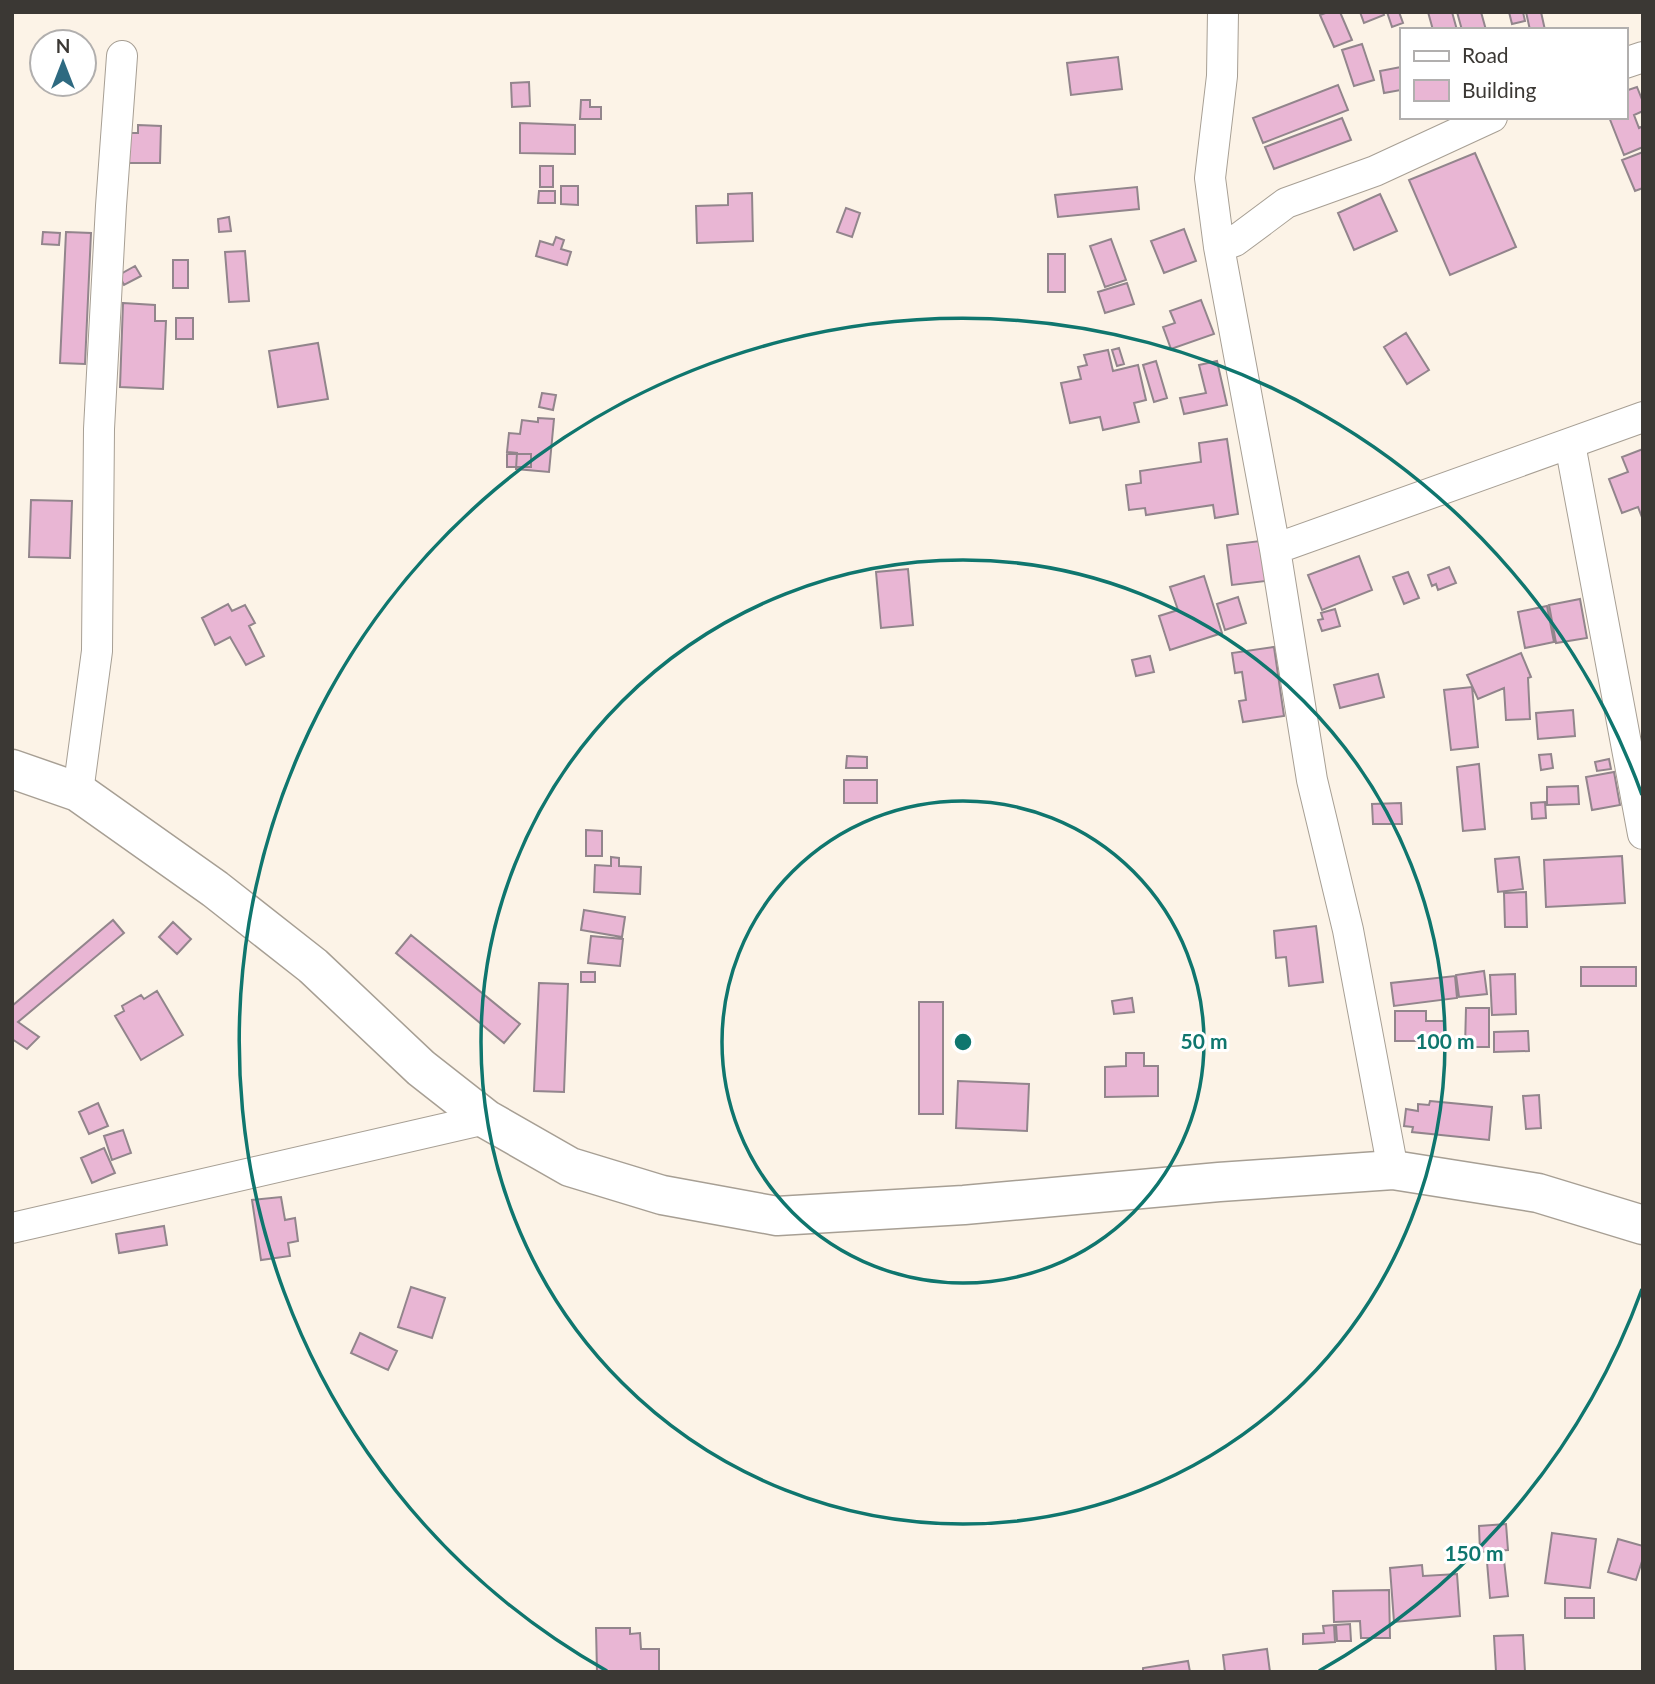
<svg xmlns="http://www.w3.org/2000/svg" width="1655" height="1684" viewBox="0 0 1655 1684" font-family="Lato,sans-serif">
	<rect width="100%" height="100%" fill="#fcf3e7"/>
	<path fill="#e9b6d4" stroke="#92858c" stroke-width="2" d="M 1328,12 L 1340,12 L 1352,40 L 1334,47 L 1320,15 Z
		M 1360,12 L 1383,12 L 1384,15 L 1364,23 Z
		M 1387,12 L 1399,12 L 1403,23 L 1392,27 Z
		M 1428,12 L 1452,12 L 1457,30 L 1433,30 Z
		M 1457,12 L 1481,12 L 1486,30 L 1462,30 Z
		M 1509,12 L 1523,12 L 1525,21 L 1512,24 Z
		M 1526,12 L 1541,12 L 1545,30 L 1530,30 Z
		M 1362,44 L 1374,80 L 1354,86 L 1342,50 Z
		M 1118,57 L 1122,89 L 1071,95 L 1067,63 Z
		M 1401,67 L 1401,90 L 1384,93 L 1380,71 Z
		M 529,82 L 530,106 L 512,107 L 511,83 Z
		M 1338,85 L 1348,110 L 1263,143 L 1253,118 Z
		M 1637,87 L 1643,102 L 1643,111 L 1634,115 L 1639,128 L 1643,126 L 1643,147 L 1624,155 L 1609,117 L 1625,117 L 1625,91 Z
		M 581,100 L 590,100 L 590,107 L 601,107 L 601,119 L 580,119 Z
		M 1342,118 L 1351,140 L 1274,169 L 1265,147 Z
		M 520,123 L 575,125 L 575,154 L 520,153 Z
		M 138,125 L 161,126 L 160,163 L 128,163 L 129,133 L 138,133 Z
		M 1643,152 L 1643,188 L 1635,191 L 1622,160 Z
		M 1475,153 L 1516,247 L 1450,275 L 1409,180 Z
		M 540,166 L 553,166 L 553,187 L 540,187 Z
		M 561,186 L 578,186 L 578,205 L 561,204 Z
		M 1137,187 L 1139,209 L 1058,217 L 1055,195 Z
		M 539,191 L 555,191 L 555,203 L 538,203 Z
		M 752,193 L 753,241 L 697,243 L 696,206 L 728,205 L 728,194 Z
		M 1380,194 L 1397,231 L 1354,250 L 1338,213 Z
		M 846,208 L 860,213 L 852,237 L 837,232 Z
		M 229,217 L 231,231 L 219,232 L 218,219 Z
		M 1184,229 L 1196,261 L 1164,273 L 1151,241 Z
		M 43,232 L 60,233 L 59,245 L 42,244 Z
		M 66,232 L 91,233 L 85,364 L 60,363 Z
		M 556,237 L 564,240 L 561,249 L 571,252 L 567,265 L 536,256 L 540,241 L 553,245 Z
		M 1111,239 L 1126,280 L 1105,287 L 1090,246 Z
		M 245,251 L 249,301 L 229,302 L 225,252 Z
		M 1048,254 L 1065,254 L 1065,292 L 1048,292 Z
		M 173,260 L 188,260 L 188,288 L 173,288 Z
		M 135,266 L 141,276 L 124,285 L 119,275 Z
		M 1127,283 L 1134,304 L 1105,313 L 1098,292 Z
		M 1201,300 L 1214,334 L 1171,349 L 1163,327 L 1175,323 L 1170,311 Z
		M 123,303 L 155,305 L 155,321 L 166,321 L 163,389 L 120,387 Z
		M 176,318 L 193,318 L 193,339 L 176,339 Z
		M 1406,333 L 1429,370 L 1407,384 L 1384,347 Z
		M 318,343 L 328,399 L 278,407 L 269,351 Z
		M 1119,348 L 1124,364 L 1117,366 L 1112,350 Z
		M 1108,350 L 1113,371 L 1138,365 L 1146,400 L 1134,403 L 1139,422 L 1103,430 L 1100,417 L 1070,423 L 1061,383 L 1081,379 L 1078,367 L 1087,365 L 1084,355 Z
		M 1156,361 L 1167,398 L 1154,402 L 1143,365 Z
		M 1217,361 L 1227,405 L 1184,414 L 1180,398 L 1206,393 L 1199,365 Z
		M 542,393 L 556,395 L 553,410 L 539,407 Z
		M 538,418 L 554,419 L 549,472 L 516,469 L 517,453 L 507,452 L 509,433 L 520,434 L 522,420 L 538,422 Z
		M 1227,439 L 1238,514 L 1215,518 L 1213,505 L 1146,515 L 1145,508 L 1129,510 L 1126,485 L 1141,483 L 1140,471 L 1201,462 L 1199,443 Z
		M 1643,449 L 1643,520 L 1638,507 L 1622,513 L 1609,479 L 1628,472 L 1622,457 Z
		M 507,454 L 531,454 L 531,467 L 507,467 Z
		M 31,500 L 72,501 L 70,558 L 29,557 Z
		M 1260,541 L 1266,581 L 1232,585 L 1227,545 Z
		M 1359,556 L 1372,590 L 1322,610 L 1308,575 Z
		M 1449,567 L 1456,583 L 1438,590 L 1436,584 L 1432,586 L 1428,575 Z
		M 908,569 L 913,625 L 881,628 L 876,572 Z
		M 1408,572 L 1419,598 L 1404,604 L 1393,577 Z
		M 1204,576 L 1222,633 L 1170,650 L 1159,616 L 1178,610 L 1170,587 Z
		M 1238,597 L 1246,623 L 1225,630 L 1217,604 Z
		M 1580,599 L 1587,638 L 1556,643 L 1549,605 Z
		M 228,604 L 232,611 L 245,605 L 255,623 L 249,626 L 264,656 L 246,665 L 230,637 L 215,645 L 202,618 Z
		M 1547,606 L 1554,642 L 1525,648 L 1518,612 Z
		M 1335,609 L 1340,626 L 1322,631 L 1318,620 L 1323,619 L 1321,613 Z
		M 1274,647 L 1284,716 L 1243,722 L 1239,701 L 1246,700 L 1242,672 L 1235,673 L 1232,653 Z
		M 1521,653 L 1531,677 L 1528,678 L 1530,719 L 1506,720 L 1504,688 L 1478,699 L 1467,675 Z
		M 1150,656 L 1154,672 L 1136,676 L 1132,660 Z
		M 1378,674 L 1384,697 L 1340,708 L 1334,685 Z
		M 1472,687 L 1478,747 L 1451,750 L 1444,690 Z
		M 1573,710 L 1575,736 L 1538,739 L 1536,713 Z
		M 1551,754 L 1553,768 L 1541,770 L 1539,755 Z
		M 847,756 L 867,757 L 867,768 L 846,768 Z
		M 1609,759 L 1611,769 L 1597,771 L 1595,762 Z
		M 1479,764 L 1485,829 L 1463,831 L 1457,767 Z
		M 1614,772 L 1620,805 L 1592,810 L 1586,777 Z
		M 844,780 L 877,780 L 877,803 L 844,803 Z
		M 1578,786 L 1579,804 L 1547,805 L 1547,787 Z
		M 1545,802 L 1546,818 L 1532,819 L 1531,803 Z
		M 1401,803 L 1402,824 L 1373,824 L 1372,804 Z
		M 586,830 L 602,831 L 602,856 L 586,856 Z
		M 1622,856 L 1625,903 L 1546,907 L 1544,860 Z
		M 611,857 L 619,858 L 619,866 L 641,867 L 640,894 L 594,892 L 595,865 L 611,866 Z
		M 1519,857 L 1523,889 L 1498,892 L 1495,859 Z
		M 1526,892 L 1527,927 L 1505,927 L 1504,893 Z
		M 584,910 L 625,917 L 622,937 L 581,930 Z
		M 113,920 L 124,933 L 18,1022 L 39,1037 L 27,1049 L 12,1039 L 12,1006 Z
		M 173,922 L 191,939 L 177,954 L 159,937 Z
		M 1316,926 L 1323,982 L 1289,986 L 1286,957 L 1276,958 L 1274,931 Z
		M 411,935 L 520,1024 L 504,1043 L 396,953 Z
		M 591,936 L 623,939 L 620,966 L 588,963 Z
		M 1581,967 L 1636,967 L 1636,986 L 1581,986 Z
		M 1484,971 L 1487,994 L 1459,997 L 1456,975 Z
		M 581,972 L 595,972 L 595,982 L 581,982 Z
		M 1515,974 L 1516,1014 L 1492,1015 L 1490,975 Z
		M 1455,976 L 1457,998 L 1394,1006 L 1391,983 Z
		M 539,983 L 568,984 L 564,1092 L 534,1091 Z
		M 157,991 L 183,1035 L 141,1060 L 115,1016 L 124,1011 L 122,1006 L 141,995 L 144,999 Z
		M 1132,998 L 1134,1012 L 1114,1014 L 1112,1001 Z
		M 919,1002 L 943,1002 L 943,1114 L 919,1114 Z
		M 1466,1008 L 1489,1008 L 1489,1047 L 1465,1047 Z
		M 1395,1011 L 1426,1011 L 1426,1021 L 1445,1021 L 1445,1041 L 1395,1041 Z
		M 1528,1031 L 1529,1051 L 1494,1052 L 1494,1032 Z
		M 1126,1053 L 1144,1053 L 1144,1066 L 1158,1066 L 1158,1096 L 1105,1097 L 1105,1067 L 1126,1066 Z
		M 958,1081 L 1029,1084 L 1027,1131 L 956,1128 Z
		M 1539,1095 L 1541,1128 L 1526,1129 L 1523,1096 Z
		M 1430,1101 L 1492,1107 L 1489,1140 L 1412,1132 L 1413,1127 L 1404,1126 L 1406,1109 L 1418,1111 L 1418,1104 L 1429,1105 Z
		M 98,1103 L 108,1126 L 89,1134 L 79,1112 Z
		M 123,1130 L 131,1153 L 112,1160 L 104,1136 Z
		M 104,1148 L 115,1173 L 92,1183 L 81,1158 Z
		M 281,1197 L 285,1220 L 295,1218 L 298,1241 L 288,1243 L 290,1256 L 261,1260 L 252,1200 Z
		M 164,1226 L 167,1245 L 119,1253 L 116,1234 Z
		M 411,1287 L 445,1298 L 432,1338 L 398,1327 Z
		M 360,1333 L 397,1351 L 388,1370 L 351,1353 Z
		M 1506,1524 L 1508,1550 L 1480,1552 L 1479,1526 Z
		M 1552,1533 L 1596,1539 L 1590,1588 L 1545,1583 Z
		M 1618,1539 L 1643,1546 L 1643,1558 L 1636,1580 L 1608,1572 Z
		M 1504,1560 L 1508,1596 L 1490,1598 L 1487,1562 Z
		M 1422,1565 L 1423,1576 L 1457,1574 L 1460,1616 L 1394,1622 L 1390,1568 Z
		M 1389,1590 L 1390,1638 L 1361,1638 L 1360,1621 L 1334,1622 L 1333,1591 Z
		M 1565,1598 L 1594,1598 L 1594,1618 L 1565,1618 Z
		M 1350,1624 L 1351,1641 L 1337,1641 L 1336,1625 Z
		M 1334,1625 L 1335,1642 L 1303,1644 L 1303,1634 L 1324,1633 L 1323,1626 Z
		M 596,1628 L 630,1628 L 630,1634 L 640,1633 L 641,1649 L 659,1649 L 659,1672 L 597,1672 Z
		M 1523,1635 L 1525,1672 L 1496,1672 L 1494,1636 Z
		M 1267,1649 L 1270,1672 L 1225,1672 L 1223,1655 Z
		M 1188,1661 L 1190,1672 L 1143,1672 L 1143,1668 Z"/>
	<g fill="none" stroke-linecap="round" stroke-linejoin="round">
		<g stroke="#a79f94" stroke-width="32">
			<path id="minor" d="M 1223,12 L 1222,76 L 1210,178 L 1219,247 L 1275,549 L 1312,780 L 1348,930 L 1393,1170
				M 1625,63 L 1643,57
				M 1219,247 L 1235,241 L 1286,203 L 1375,171 L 1492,117
				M 1570,444 L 1643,834
				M 1275,549 L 1643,417
				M 78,792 L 97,651 L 99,429 L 111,206 L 122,56
				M 12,1228 L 486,1119"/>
		</g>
		<g stroke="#a79f94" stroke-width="41">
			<path id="tertiary" d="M 12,769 L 78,792 L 215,889 L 313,966 L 421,1068 L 486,1119 L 570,1167 L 662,1195 L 777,1216 L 964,1205 L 1219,1182 L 1393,1170 L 1538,1193 L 1643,1225"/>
		</g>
		<use href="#minor" stroke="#fff" stroke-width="30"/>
		<use href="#tertiary" stroke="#fff" stroke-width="38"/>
	</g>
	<g fill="none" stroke="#0f766e" stroke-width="3.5">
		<circle cx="963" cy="1042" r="241"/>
		<circle cx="963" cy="1042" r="482"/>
		<path d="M1642 1289A723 723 0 0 1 1319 1671M607 1671A723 723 0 1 1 1642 795"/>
	</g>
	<circle cx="963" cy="1042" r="10" fill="#0f766e" stroke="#fff" stroke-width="3.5"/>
	<g font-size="21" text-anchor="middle" font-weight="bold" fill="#0f766e" stroke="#fff" stroke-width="6" stroke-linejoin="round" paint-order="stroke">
		<text x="1204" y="1049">50 m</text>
		<text x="1445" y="1049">100 m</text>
		<text x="1474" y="1561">150 m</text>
	</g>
	<rect width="1655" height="1684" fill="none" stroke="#3b3834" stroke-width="28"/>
	<rect x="1400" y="28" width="228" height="91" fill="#ffffff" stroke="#b1afae" stroke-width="2"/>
	<rect x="1414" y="51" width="35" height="10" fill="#ffffff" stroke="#b1afae" stroke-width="2"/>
	<text x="1462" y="63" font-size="21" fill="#3b3834">Road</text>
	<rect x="1414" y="80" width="35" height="21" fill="#e9b6d4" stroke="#b1afae" stroke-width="2"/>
	<text x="1462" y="98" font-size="21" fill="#3b3834">Building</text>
	<g transform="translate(63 63)"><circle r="33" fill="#ffffff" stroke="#b1afae" stroke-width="2"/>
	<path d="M0-5L12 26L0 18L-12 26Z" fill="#2e6a81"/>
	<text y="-10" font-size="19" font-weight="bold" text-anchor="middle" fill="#3b3834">N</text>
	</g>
</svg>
